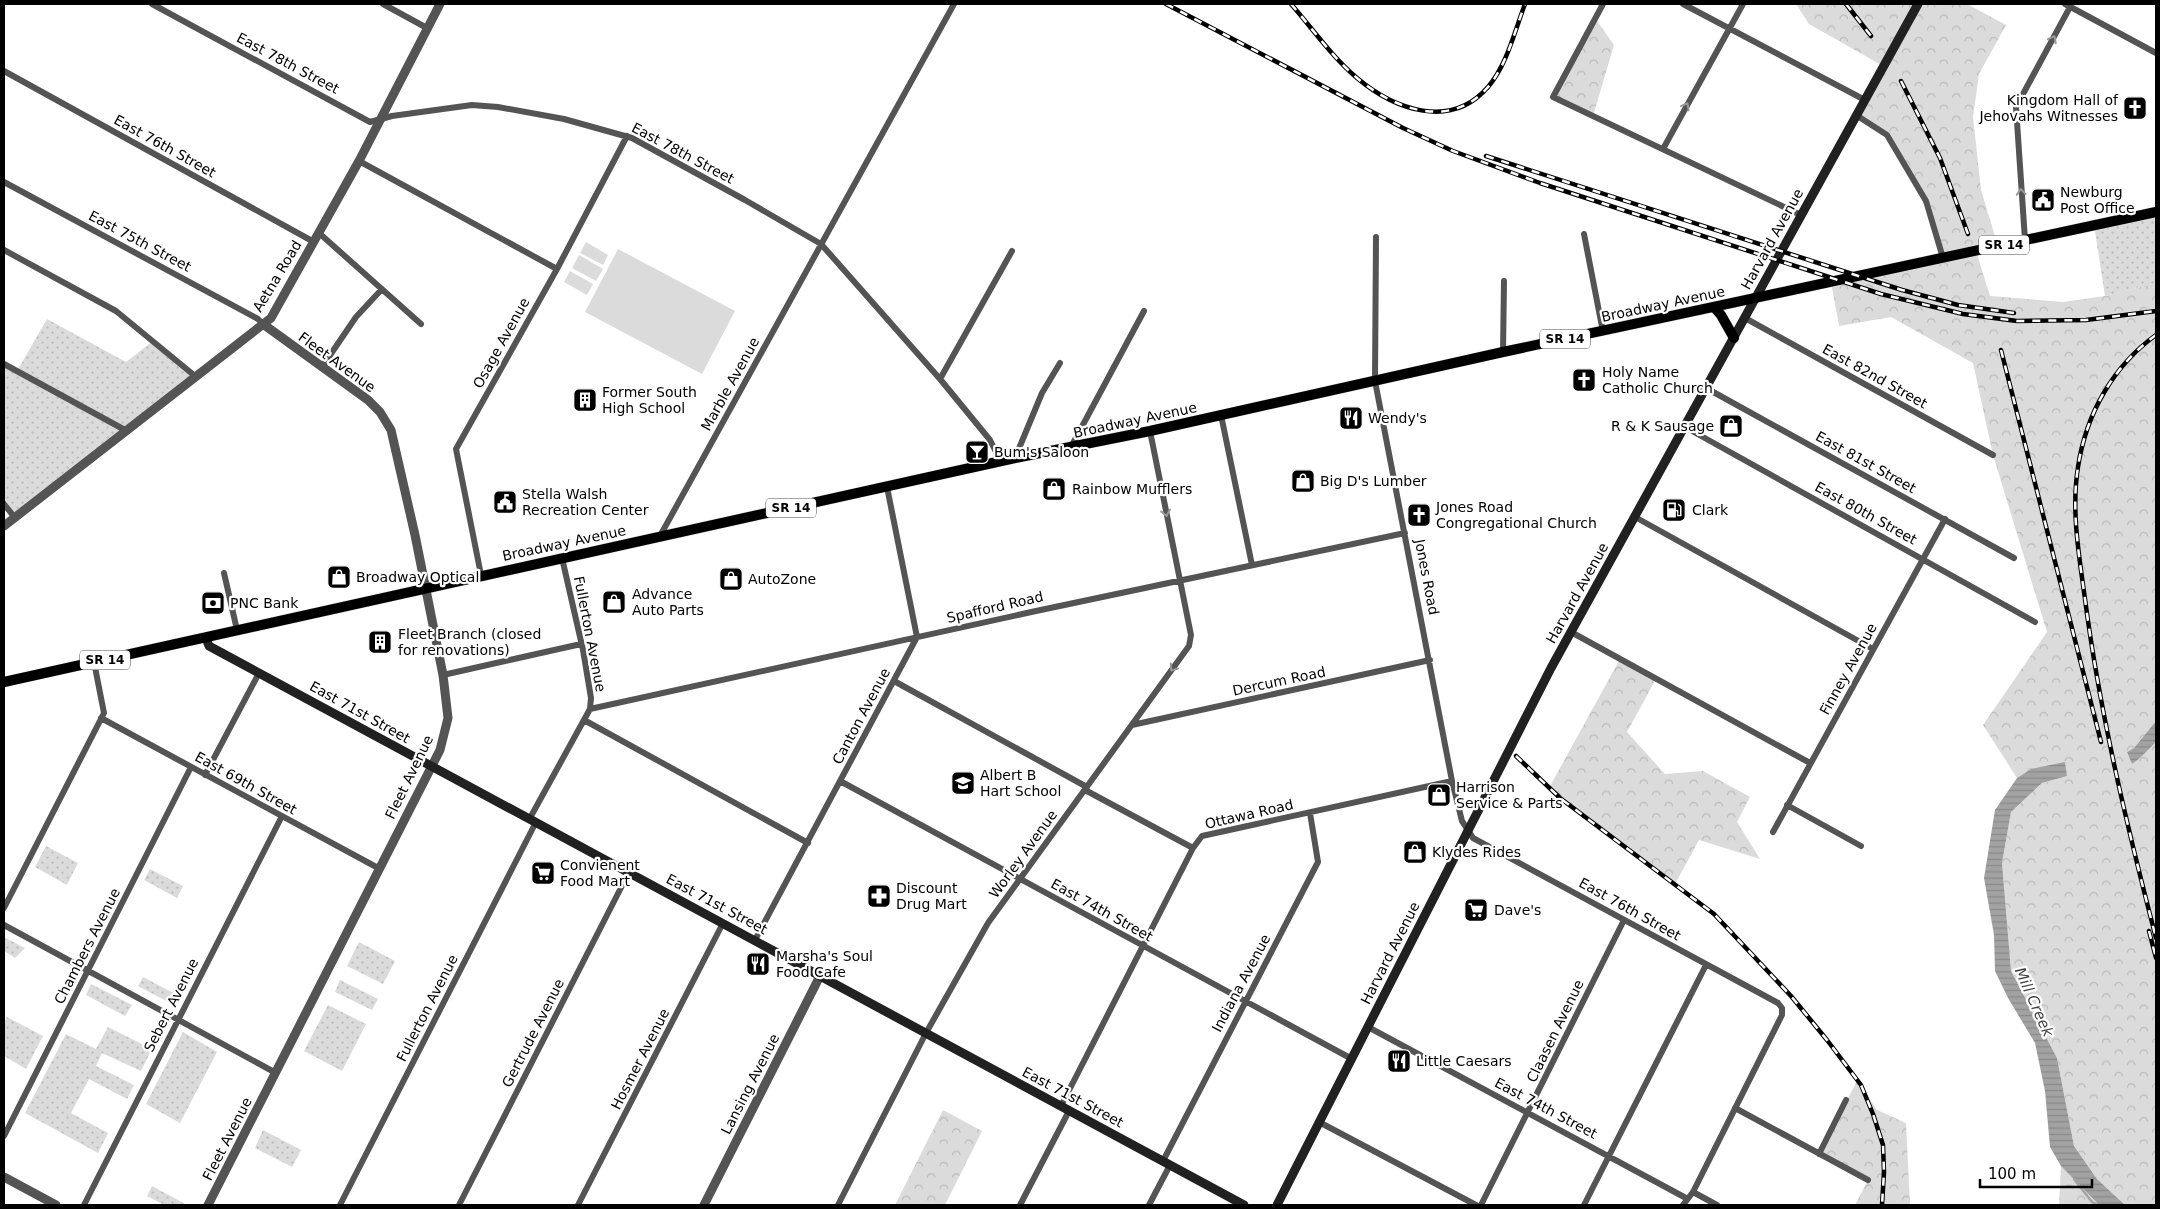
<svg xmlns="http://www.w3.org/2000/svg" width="2160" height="1209" viewBox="0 0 2160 1209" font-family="'DejaVu Sans',sans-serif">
	<defs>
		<pattern id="grass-dots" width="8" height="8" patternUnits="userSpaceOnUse" patternTransform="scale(1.25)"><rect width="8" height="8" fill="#dbdbdb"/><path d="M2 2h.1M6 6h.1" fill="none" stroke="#bababa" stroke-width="1.8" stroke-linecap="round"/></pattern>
		<pattern id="forest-crowns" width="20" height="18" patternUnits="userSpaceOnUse" patternTransform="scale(1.25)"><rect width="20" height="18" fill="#dbdbdb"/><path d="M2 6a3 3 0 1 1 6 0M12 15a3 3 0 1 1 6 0" fill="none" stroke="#bababa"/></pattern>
		<pattern id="water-rules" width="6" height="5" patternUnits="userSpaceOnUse" patternTransform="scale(1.25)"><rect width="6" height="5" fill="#a2a2a2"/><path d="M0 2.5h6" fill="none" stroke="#8a8a8a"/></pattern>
	</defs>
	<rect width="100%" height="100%" fill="#fff"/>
	<path fill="url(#grass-dots)" d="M 2156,212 L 2156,283 L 2105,296 L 2094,225 Z
		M 47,319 L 126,362 L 153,341 L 195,376 L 15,518 L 4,504 L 4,364 L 17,371 Z
		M 46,846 L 78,863 L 67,885 L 35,867 Z
		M 150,869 L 183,886 L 177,898 L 144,880 Z
		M 4,937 L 25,948 L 15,958 L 4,951 Z
		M 359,942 L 395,961 L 383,984 L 347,966 Z
		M 143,977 L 179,996 L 174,1005 L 138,986 Z
		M 340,980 L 378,999 L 372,1010 L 335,992 Z
		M 91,984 L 132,1005 L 125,1016 L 86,995 Z
		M 328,1005 L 366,1024 L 342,1071 L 304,1051 Z
		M 7,1017 L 43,1036 L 26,1069 L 4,1056 L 4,1023 Z
		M 108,1027 L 152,1049 L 141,1071 L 102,1053 L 96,1066 L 134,1085 L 127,1099 L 89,1079 L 71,1113 L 108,1133 L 98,1153 L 25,1113 L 66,1034 L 96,1049 Z
		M 183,1032 L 217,1052 L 180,1123 L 146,1104 Z
		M 263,1130 L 301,1150 L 292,1167 L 255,1148 Z
		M 152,1186 L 187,1205 L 164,1205 L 147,1196 Z"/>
	<path fill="url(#forest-crowns)" d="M 1796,4 L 1967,4 L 2006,25 L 1979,74 L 1973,117 L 1981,190 L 1998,246 L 1976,251 L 1990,296 L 2063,302 L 2105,296 L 2156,283 L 2156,721 L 2134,748 L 2127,752 L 2132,763 L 2140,758 L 2156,742 L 2156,1205 L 2125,1205 L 2097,1179 L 2074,1146 L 2057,1058 L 2011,971 L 2002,863 L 2011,812 L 2042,783 L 2067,776 L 2031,769 L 2017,778 L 1983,725 L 2047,632 L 1993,455 L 1973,363 L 1891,317 L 1839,326 L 1831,282 L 1942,258 L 1926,201 L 1887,135 L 1856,115 L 1883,66 L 1809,24 Z
		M 1595,18 L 1614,45 L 1593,116 L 1553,97 Z
		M 1620,659 L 1656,679 L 1627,732 L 1665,774 L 1703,771 L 1750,797 L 1737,822 L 1760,859 L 1699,840 L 1675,884 L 1560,798 L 1549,788 Z
		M 1857,1081 L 1877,1110 L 1906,1123 L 1910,1205 L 1855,1205 L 1868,1180 L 1819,1154 Z
		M 943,1110 L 982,1131 L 945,1205 L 895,1205 Z
		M 2061,1166 L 2099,1205 L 2059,1205 Z"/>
	<path fill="#dbdbdb" d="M 586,242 L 608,255 L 603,265 L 580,253 Z
		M 618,249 L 735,311 L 702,374 L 585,312 Z
		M 579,255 L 603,269 L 596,281 L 572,268 Z
		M 570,271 L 593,284 L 587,295 L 564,282 Z"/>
	<path fill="url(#water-rules)" d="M 2156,721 L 2156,742 L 2140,758 L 2132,764 L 2127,752 L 2134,748 Z
		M 2065,762 L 2067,776 L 2042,783 L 2011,812 L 2002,863 L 2011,971 L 2057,1058 L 2074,1146 L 2097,1179 L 2125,1205 L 2099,1205 L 2061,1166 L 2050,1147 L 2045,1091 L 2035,1043 L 2008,998 L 1995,971 L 1994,935 L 1984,878 L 1995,810 L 2017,778 L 2031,769 Z"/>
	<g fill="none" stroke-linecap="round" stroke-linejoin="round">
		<path stroke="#a2a2a2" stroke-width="2.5" d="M 2074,1179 L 2092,1202 L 2098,1205"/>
		<g stroke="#dbdbdb" stroke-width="11">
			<path id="primary" d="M 1714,307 L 1721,315 L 1734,338
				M 4,682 L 1015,458 L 1150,431 L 1503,352 L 2156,212"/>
		</g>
		<path stroke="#545454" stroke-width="6" d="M 152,4 L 370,122 L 392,116 L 472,105 L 498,107 L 564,119 L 632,138 L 745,200 L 821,244 L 940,379 L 990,440 L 1001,462
			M 383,4 L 427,28
			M 1603,4 L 1553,97 L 1801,215
			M 1683,4 L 1865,100
			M 2065,4 L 2156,53
			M 4,71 L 314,242
			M 1856,115 L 1887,135 L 1926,201 L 1943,258
			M 1663,149 L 1743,4
			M 359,161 L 557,269
			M 4,182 L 258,319 L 263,324
			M 319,233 L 421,324
			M 1584,234 L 1603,332
			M 1376,237 L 1375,381 L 1452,781 L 1462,821 L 1473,838 L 1778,1003 L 1782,1008 L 1782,1015 L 1693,1192 L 1683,1205
			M 2025,240 L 2016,107 L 2070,7
			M 4,250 L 116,311 L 195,376
			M 1745,318 L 1993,455
			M 1503,352 L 1504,281
			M 4,364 L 125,430
			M 322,367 L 356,317 L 382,289
			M 940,379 L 1012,251
			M 1706,388 L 2014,558
			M 1221,415 L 1252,565
			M 1685,427 L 2035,622
			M 1071,447 L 1144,311
			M 1015,458 L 1042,393 L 1060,363
			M 4,504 L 15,518
			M 1635,517 L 1873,649
			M 660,536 L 954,4
			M 224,573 L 237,630
			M 481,575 L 456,449 L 557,269 L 627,136
			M 1571,632 L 1810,763
			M 443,675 L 581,644
			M 894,681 L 1087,787
			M 590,709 L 1036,611 L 1405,533
			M 101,718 L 380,869
			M 584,720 L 808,843
			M 1132,725 L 1430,660
			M 205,775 L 259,673
			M 840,781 L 1352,1059
			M 1085,790 L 1193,848
			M 1787,805 L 1861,846
			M 530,818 L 590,709 L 591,698 L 583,650 L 562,558
			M 1773,832 L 1945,519
			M 4,908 L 104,713 L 94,662
			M 4,925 L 276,1073
			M 755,940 L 917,637 L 887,487
			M 1368,1027 L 1686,1198
			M 1061,1106 L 1193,848 L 1202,836 L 1452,781
			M 1735,1108 L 1868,1180
			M 1319,1122 L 1476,1205
			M 4,1136 L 191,767
			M 1819,1154 L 1846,1100
			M 1163,1161 L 1318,862 L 1310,813
			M 1693,1192 L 1717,1205
			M 84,1205 L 282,816
			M 340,1205 L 536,822
			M 459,1205 L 629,872
			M 578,1205 L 723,923
			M 838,1205 L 926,1033 L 988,923 L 1189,646 L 1191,635 L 1150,431
			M 1020,1205 L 1069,1111
			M 1149,1205 L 1170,1165
			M 1481,1205 L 1624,920
			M 1584,1205 L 1706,965"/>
		<path stroke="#545454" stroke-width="9" d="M 4,526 L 271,318 L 359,161 L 440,4
			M 4,1177 L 56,1205
			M 208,1205 L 440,750 L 448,718 L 443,675 L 415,535 L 391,430 L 380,412 L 368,400 L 263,324
			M 704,1205 L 820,976"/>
		<path stroke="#212121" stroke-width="9" d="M 206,638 L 209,646 L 1244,1205
			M 1277,1205 L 1551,668 L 1918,4"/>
		<use href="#primary" stroke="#000" stroke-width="10"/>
		<g stroke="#000" stroke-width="4.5">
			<path id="rail" d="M 1166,4 L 1403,128 L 1453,151 L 1540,183 L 1881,294 L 1963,314 L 2017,321 L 2086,320 L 2156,311
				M 1291,4 C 1312,28 1332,57 1357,78 C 1395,110 1451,130 1488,87 C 1507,65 1515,30 1525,4
				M 1846,4 L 1871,36
				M 1901,81 L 1940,158 L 1968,234
				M 1486,156 L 1902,290 L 1958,305 L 2014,313
				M 2156,335 C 2113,366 2086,414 2078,467 C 2071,511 2079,555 2085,599 C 2100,714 2127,826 2156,938
				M 2001,350 L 2101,742
				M 1516,756 L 1560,798 L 1714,914 L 1791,996 L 1827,1040 L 1861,1085 L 1873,1114 L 1883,1145 L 1884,1172 L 1882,1205
				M 2149,931 L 2156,958"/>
		</g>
		<use href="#rail" stroke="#fff" stroke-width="2.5" stroke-dasharray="8" stroke-linecap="butt"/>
	</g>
	<defs><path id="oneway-chevron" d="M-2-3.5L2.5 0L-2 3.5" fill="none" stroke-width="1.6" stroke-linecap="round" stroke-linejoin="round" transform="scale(1.25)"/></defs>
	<g stroke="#989898">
		<use href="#oneway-chevron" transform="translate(2053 39) rotate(-62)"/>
		<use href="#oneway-chevron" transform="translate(1686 106) rotate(-61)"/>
		<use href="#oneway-chevron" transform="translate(2021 192) rotate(-94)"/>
		<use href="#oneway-chevron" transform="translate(1166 513) rotate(79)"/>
		<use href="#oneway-chevron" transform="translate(1173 668) rotate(125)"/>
	</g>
	<defs>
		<g id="church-square" transform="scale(1.25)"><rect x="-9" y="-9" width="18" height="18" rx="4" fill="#000" stroke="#fff"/><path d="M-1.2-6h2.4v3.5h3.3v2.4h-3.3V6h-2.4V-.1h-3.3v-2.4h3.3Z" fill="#fff"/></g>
		<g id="civic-square" transform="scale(1.25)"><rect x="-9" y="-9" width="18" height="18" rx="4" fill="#000" stroke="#fff"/><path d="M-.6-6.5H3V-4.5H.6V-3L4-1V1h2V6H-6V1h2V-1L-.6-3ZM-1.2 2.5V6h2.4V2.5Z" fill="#fff"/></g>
		<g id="building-square" transform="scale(1.25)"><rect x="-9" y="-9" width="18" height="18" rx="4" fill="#000" stroke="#fff"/><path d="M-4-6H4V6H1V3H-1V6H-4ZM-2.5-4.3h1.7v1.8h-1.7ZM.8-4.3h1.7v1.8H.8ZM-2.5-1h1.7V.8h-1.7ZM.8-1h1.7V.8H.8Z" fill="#fff"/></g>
		<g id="restaurant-square" transform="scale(1.25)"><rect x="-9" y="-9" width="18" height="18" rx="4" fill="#000" stroke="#fff"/><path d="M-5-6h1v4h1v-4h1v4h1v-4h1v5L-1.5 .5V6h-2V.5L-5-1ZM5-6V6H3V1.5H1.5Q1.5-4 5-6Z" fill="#fff"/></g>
		<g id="shop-square" transform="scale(1.25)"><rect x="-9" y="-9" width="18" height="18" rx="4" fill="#000" stroke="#fff"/><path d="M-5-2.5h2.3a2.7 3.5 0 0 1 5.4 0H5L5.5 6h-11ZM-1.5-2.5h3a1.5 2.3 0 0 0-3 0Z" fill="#fff"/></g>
		<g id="bar-square" transform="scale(1.25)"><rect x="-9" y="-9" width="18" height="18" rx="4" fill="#000" stroke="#fff"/><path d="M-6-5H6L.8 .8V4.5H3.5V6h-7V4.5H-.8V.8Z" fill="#fff"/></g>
		<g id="fuel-square" transform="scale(1.25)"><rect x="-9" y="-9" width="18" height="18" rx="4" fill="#000" stroke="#fff"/><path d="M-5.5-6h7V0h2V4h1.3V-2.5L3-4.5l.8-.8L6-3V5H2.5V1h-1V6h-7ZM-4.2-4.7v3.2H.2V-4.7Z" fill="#fff"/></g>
		<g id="bank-square" transform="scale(1.25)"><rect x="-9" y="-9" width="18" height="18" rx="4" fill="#000" stroke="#fff"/><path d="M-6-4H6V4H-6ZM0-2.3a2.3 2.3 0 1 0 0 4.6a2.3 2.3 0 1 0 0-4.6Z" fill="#fff"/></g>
		<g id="school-square" transform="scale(1.25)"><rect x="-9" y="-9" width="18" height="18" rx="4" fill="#000" stroke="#fff"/><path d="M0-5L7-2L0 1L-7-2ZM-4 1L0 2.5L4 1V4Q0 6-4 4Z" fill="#fff"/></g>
		<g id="supermarket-square" transform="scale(1.25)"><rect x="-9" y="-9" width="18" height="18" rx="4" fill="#000" stroke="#fff"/><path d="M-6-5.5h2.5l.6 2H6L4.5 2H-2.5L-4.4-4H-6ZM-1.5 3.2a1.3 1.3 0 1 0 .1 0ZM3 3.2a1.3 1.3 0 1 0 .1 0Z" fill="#fff"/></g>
		<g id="pharmacy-square" transform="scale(1.25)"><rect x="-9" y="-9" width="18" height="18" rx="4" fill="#000" stroke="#fff"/><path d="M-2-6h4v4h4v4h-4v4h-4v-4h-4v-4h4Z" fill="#fff"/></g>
	</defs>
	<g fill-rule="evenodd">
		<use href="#church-square" x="2135" y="108"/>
		<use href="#civic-square" x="2043" y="200"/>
		<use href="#church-square" x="1584" y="380"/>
		<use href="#building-square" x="585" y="400"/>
		<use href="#restaurant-square" x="1351" y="418"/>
		<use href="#shop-square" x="1731" y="426"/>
		<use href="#bar-square" x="977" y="452"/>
		<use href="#shop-square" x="1303" y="481"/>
		<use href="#shop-square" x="1054" y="489"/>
		<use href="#civic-square" x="505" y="502"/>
		<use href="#fuel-square" x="1674" y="510"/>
		<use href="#church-square" x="1419" y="515"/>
		<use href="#shop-square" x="339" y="577"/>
		<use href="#shop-square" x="731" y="579"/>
		<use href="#shop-square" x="614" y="602"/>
		<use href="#bank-square" x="213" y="603"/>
		<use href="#building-square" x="380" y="642"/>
		<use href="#school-square" x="963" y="783"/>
		<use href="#shop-square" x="1439" y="795"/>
		<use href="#shop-square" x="1415" y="852"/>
		<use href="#supermarket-square" x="543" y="873"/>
		<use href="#pharmacy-square" x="879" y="896"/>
		<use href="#supermarket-square" x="1476" y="910"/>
		<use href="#restaurant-square" x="758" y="964"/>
		<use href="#restaurant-square" x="1399" y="1061"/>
	</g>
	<g text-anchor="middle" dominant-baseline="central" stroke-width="4.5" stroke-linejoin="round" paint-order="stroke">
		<g fill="#fff" stroke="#4c4c4c" stroke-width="1">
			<rect x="1979" y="235.5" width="50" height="19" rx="4"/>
			<rect x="1540" y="329.5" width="50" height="19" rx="4"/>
			<rect x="766" y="498.5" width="50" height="19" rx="4"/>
			<rect x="80" y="650.5" width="50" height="19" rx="4"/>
		</g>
		<g font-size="12" font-weight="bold" fill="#000">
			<text x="2004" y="245">SR 14</text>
			<text x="1565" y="339">SR 14</text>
			<text x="791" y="508">SR 14</text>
			<text x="105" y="660">SR 14</text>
		</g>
		<g font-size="14" fill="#000" stroke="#fff">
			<text transform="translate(288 63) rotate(28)">East 78th Street</text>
			<text transform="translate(165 146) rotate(29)">East 76th Street</text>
			<text transform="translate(683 153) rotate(28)">East 78th Street</text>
			<text transform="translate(1772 239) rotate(-61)">Harvard Avenue</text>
			<text transform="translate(140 241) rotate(28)">East 75th Street</text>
			<text transform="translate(277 276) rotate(-59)">Aetna Road</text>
			<text transform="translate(1663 304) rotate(-12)">Broadway Avenue</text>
			<text transform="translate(501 343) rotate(-61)">Osage Avenue</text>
			<text transform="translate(337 362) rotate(36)">Fleet Avenue</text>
			<text transform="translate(1875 376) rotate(29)">East 82nd Street</text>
			<text transform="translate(730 384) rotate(-61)">Marble Avenue</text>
			<text transform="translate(1135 420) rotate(-12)">Broadway Avenue</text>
			<text transform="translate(1866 462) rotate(29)">East 81st Street</text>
			<text transform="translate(1866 513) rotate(29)">East 80th Street</text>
			<text transform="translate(564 543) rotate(-12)">Broadway Avenue</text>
			<text transform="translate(1427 577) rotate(79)">Jones Road</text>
			<text transform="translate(1577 593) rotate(-61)">Harvard Avenue</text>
			<text transform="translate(995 607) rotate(-13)">Spafford Road</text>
			<text transform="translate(590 634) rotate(79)">Fullerton Avenue</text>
			<text transform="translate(1848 669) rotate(-61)">Finney Avenue</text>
			<text transform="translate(1279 681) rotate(-12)">Dercum Road</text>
			<text transform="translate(360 712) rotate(29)">East 71st Street</text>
			<text transform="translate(861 716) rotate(-62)">Canton Avenue</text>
			<text transform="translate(409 777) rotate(-64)">Fleet Avenue</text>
			<text transform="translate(246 783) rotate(29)">East 69th Street</text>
			<text transform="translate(1249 814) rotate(-13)">Ottawa Road</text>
			<text transform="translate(1023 854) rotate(-54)">Worley Avenue</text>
			<text transform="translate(717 904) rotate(28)">East 71st Street</text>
			<text transform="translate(1630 909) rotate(29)">East 76th Street</text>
			<text transform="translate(1102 910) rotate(29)">East 74th Street</text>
			<text transform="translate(87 946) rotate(-63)">Chambers Avenue</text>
			<text transform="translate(1390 953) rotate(-63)">Harvard Avenue</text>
			<text transform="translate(1241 983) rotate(-62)">Indiana Avenue</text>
			<text transform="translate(171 1005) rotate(-63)">Sebert Avenue</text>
			<text transform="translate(427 1008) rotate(-63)">Fullerton Avenue</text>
			<text transform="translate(1555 1031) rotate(-64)">Claasen Avenue</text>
			<text transform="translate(533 1033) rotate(-63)">Gertrude Avenue</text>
			<text transform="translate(640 1059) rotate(-63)">Hosmer Avenue</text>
			<text transform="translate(750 1084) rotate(-63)">Lansing Avenue</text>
			<text transform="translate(1073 1097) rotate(28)">East 71st Street</text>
			<text transform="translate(1546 1108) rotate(28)">East 74th Street</text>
			<text transform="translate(227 1139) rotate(-63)">Fleet Avenue</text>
		</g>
		<g font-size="14" fill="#000" stroke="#fff" text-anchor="start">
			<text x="2118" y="100" text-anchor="end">Kingdom Hall of<tspan x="2118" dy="16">Jehovahs Witnesses</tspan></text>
			<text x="2060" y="192">Newburg<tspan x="2060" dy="16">Post Office</tspan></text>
			<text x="1602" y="372">Holy Name<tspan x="1602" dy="16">Catholic Church</tspan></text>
			<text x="602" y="392">Former South<tspan x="602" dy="16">High School</tspan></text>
			<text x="1368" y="418">Wendy's</text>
			<text x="1714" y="426" text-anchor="end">R &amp; K Sausage</text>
			<text x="994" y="452">Bum's Saloon</text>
			<text x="1320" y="481">Big D's Lumber</text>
			<text x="1072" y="489">Rainbow Mufflers</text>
			<text x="522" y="494">Stella Walsh<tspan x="522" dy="16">Recreation Center</tspan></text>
			<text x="1436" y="507">Jones Road<tspan x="1436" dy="16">Congregational Church</tspan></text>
			<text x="1692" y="510">Clark</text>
			<text x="356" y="577">Broadway Optical</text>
			<text x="748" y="579">AutoZone</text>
			<text x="632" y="594">Advance<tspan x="632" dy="16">Auto Parts</tspan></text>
			<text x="230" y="603">PNC Bank</text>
			<text x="398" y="634">Fleet Branch (closed<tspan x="398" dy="16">for renovations)</tspan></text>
			<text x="980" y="775">Albert B<tspan x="980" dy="16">Hart School</tspan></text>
			<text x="1456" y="787">Harrison<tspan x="1456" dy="16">Service &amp; Parts</tspan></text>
			<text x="1432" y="852">Klydes Rides</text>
			<text x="560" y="865">Convienent<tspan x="560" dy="16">Food Mart</tspan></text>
			<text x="896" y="888">Discount<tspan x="896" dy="16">Drug Mart</tspan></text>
			<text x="1494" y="910">Dave's</text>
			<text x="776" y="956">Marsha's Soul<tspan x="776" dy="16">Food Cafe</tspan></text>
			<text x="1416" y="1061">Little Caesars</text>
		</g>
		<g font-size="15" font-style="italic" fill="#434343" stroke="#fff">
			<text transform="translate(2034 1002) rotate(66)">Mill Creek</text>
		</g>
	</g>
	<rect width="2160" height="1209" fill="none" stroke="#000000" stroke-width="10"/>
	<path d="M1980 1179v8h112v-8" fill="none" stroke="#000000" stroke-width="2.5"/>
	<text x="1988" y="1179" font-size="15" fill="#000000" stroke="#ffffff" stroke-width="4" paint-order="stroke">100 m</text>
</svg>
